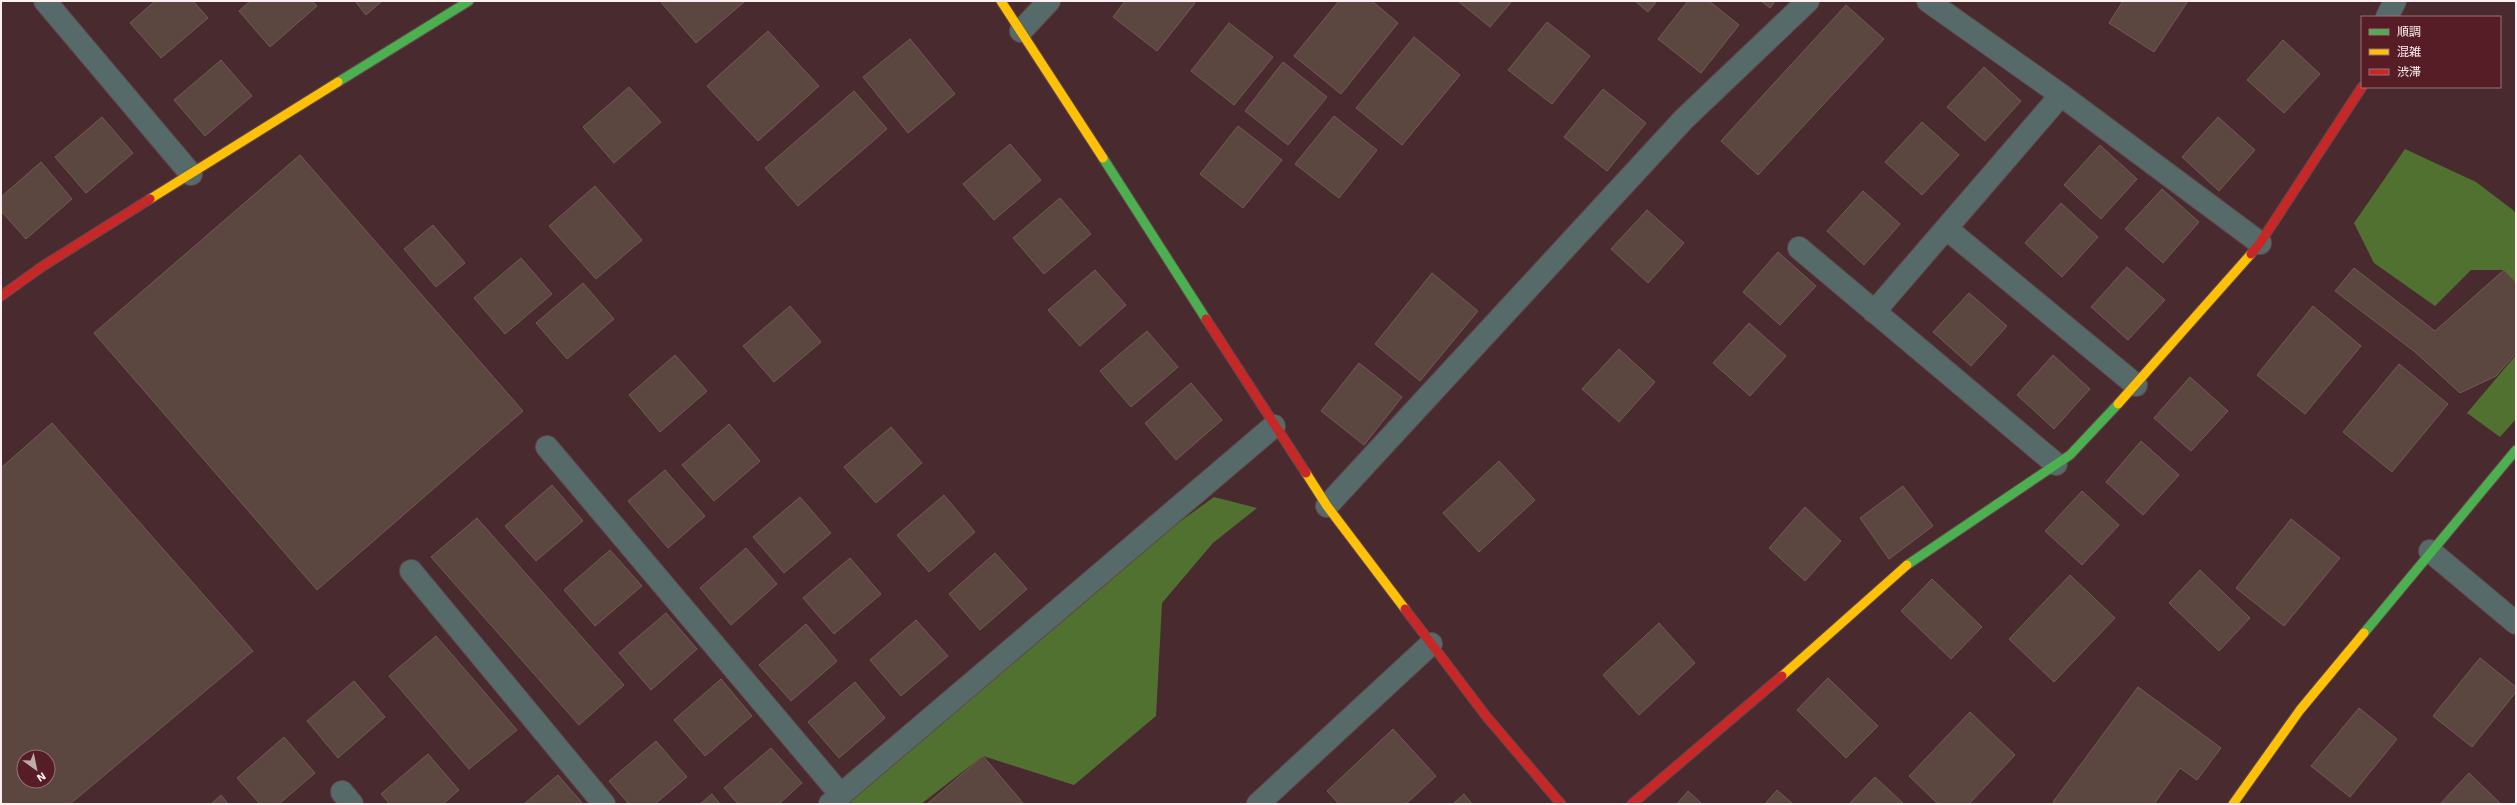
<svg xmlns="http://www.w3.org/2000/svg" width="2517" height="805" viewBox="0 0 2517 805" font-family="'Work Sans','Noto Sans JP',sans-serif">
	<rect width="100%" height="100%" fill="#492a2f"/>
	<path fill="#517131" d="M 2405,149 L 2476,182 L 2513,210 L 2516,214 L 2516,282 L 2504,270 L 2471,270 L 2435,306 L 2374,263 L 2354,223 Z
		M 2516,355 L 2516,419 L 2500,437 L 2467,413 Z
		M 1214,497 L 1257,508 L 1213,543 L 1162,603 L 1156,716 L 1074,785 L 983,756 L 921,804 L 831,804 L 1063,606 Z"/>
	<path fill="#5b473f" stroke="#725c54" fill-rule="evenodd" d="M 155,1 L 193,1 L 208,18 L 161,58 L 130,23 Z
		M 250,1 L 312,1 L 317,6 L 270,47 L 239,11 Z
		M 355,1 L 382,1 L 366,15 Z
		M 660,1 L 743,1 L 744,2 L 696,43 Z
		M 1125,1 L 1193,1 L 1195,3 L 1157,51 L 1113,17 Z
		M 1339,1 L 1372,1 L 1398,23 L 1341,94 L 1294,56 Z
		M 1458,1 L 1512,1 L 1490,27 Z
		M 1635,1 L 1657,1 L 1648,12 Z
		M 1688,1 L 1709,1 L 1739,25 L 1701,73 L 1658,39 Z
		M 1761,1 L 1775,1 L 1770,8 Z
		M 2123,1 L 2188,1 L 2154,52 L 2109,23 Z
		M 1846,5 L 1884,39 L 1758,175 L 1721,141 Z
		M 1547,22 L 1590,56 L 1552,104 L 1508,70 Z
		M 1229,23 L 1273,57 L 1234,105 L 1191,71 Z
		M 768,31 L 819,86 L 758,141 L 707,86 Z
		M 1414,37 L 1460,75 L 1402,145 L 1356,108 Z
		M 910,39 L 955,94 L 908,133 L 863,77 Z
		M 2283,40 L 2320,74 L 2284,113 L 2247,80 Z
		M 221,60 L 252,96 L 205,136 L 174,100 Z
		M 1283,62 L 1327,97 L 1288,145 L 1245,111 Z
		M 1984,67 L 2021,101 L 1985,141 L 1947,107 Z
		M 629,87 L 661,122 L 614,163 L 583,127 Z
		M 1603,89 L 1646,123 L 1607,171 L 1564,137 Z
		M 854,91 L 887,129 L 798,206 L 765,168 Z
		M 1334,116 L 1377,150 L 1339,198 L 1295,164 Z
		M 102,117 L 133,153 L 86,193 L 55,157 Z
		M 2218,117 L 2255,150 L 2219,191 L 2182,157 Z
		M 1922,122 L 1959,155 L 1922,195 L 1885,162 Z
		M 1238,126 L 1282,160 L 1243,208 L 1200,174 Z
		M 1010,144 L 1041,180 L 994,220 L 963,184 Z
		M 2100,145 L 2137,179 L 2101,219 L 2064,185 Z
		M 300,155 L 523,411 L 317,590 L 94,333 Z
		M 41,162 L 72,199 L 26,239 L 1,211 L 1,197 Z
		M 595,186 L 642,240 L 596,279 L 549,226 Z
		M 2162,189 L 2199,222 L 2163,263 L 2125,229 Z
		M 1863,191 L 1900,224 L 1864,265 L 1827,231 Z
		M 1060,198 L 1091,234 L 1044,274 L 1013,238 Z
		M 2061,203 L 2098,237 L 2062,277 L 2025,243 Z
		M 1647,210 L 1684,243 L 1648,283 L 1611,249 Z
		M 433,225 L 465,263 L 436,287 L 404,249 Z
		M 1778,252 L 1816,286 L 1780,325 L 1743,292 Z
		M 521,258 L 552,294 L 505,334 L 474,298 Z
		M 2127,267 L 2165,300 L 2128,340 L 2091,307 Z
		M 2354,268 L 2435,331 L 2504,270 L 2516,282 L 2516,353 L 2496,376 L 2460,393 L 2415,352 L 2335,291 Z
		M 1095,270 L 1126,305 L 1080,346 L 1048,310 Z
		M 1432,273 L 1478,311 L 1420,381 L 1375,344 Z
		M 583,283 L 614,319 L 567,359 L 536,323 Z
		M 1969,293 L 2007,326 L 1971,366 L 1933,332 Z
		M 790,306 L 821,342 L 774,382 L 743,346 Z
		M 2313,306 L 2361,346 L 2305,414 L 2257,375 Z
		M 1749,323 L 1786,356 L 1750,396 L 1713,363 Z
		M 1147,331 L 1178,367 L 1131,407 L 1100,371 Z
		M 1619,349 L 1655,382 L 1619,422 L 1582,389 Z
		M 675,355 L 707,391 L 660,432 L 629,395 Z
		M 2053,355 L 2090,389 L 2054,429 L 2017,395 Z
		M 1359,363 L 1402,397 L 1364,445 L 1321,411 Z
		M 2399,364 L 2448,404 L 2392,472 L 2343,432 Z
		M 2190,377 L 2228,411 L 2191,451 L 2154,418 Z
		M 1191,383 L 1222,420 L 1176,460 L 1145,423 Z
		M 52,423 L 253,651 L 70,804 L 4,804 L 1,801 L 1,468 ZM 24,757 L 48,757 L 48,781 L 24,781 Z
		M 729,424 L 760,461 L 714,501 L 682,465 Z
		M 891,427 L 922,463 L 876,503 L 844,467 Z
		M 2141,441 L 2179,475 L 2143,515 L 2106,482 Z
		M 1499,461 L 1535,500 L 1479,552 L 1443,513 Z
		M 665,470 L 705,516 L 668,548 L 628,501 Z
		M 552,485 L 583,521 L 536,561 L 505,526 Z
		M 1903,486 L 1933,526 L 1889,559 L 1860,518 Z
		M 2082,491 L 2119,525 L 2082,565 L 2045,531 Z
		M 944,495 L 975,532 L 929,572 L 897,535 Z
		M 800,497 L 831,533 L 784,573 L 753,537 Z
		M 1805,507 L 1841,541 L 1805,581 L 1769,548 Z
		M 477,518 L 624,685 L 579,725 L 431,557 Z
		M 2291,519 L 2340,558 L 2284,626 L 2236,588 Z
		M 746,548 L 777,584 L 731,625 L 700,588 Z
		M 610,550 L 642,586 L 595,626 L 564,590 Z
		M 995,553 L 1027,589 L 980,630 L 949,594 Z
		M 850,558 L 881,594 L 834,634 L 803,598 Z
		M 2200,570 L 2250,618 L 2219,651 L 2169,603 Z
		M 2070,575 L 2115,618 L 2054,682 L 2009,639 Z
		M 1932,579 L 1982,627 L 1951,659 L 1901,611 Z
		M 666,613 L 697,649 L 651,690 L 619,653 Z
		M 916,620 L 948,656 L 901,696 L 870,660 Z
		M 1659,623 L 1695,663 L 1639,715 L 1603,675 Z
		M 806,624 L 837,661 L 791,701 L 759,665 Z
		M 436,636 L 517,730 L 469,769 L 389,676 Z
		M 2480,658 L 2516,687 L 2516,692 L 2472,747 L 2433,716 Z
		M 1828,678 L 1878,726 L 1846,758 L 1797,710 Z
		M 721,679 L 752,716 L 705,756 L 674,720 Z
		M 354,681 L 385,717 L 338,758 L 307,721 Z
		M 855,682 L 885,718 L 839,758 L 808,722 Z
		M 2138,687 L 2221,748 L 2197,780 L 2180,768 L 2154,804 L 2056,804 L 2053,802 Z
		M 2359,708 L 2397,739 L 2350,797 L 2311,766 Z
		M 1970,712 L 2015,755 L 1969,804 L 1938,804 L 1909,776 Z
		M 1393,729 L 1436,776 L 1406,804 L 1339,804 L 1327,791 Z
		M 284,737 L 315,773 L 279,804 L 260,804 L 237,778 Z
		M 656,741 L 687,777 L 655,804 L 629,804 L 609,781 Z
		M 771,748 L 802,783 L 779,804 L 738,804 L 724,788 Z
		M 428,754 L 459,790 L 443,804 L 390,804 L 381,794 Z
		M 983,756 L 1024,804 L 927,804 Z
		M 2469,773 L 2501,804 L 2440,804 Z
		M 558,775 L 583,804 L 524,804 Z
		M 1875,777 L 1904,804 L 1849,804 Z
		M 1777,790 L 1793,804 L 1765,804 Z
		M 1688,791 L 1702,804 L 1677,804 Z
		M 712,794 L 720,804 L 700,804 Z
		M 1464,794 L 1472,804 L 1453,804 Z
		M 221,795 L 228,804 L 211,804 Z"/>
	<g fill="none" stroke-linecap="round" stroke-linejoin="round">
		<g stroke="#60484c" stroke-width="24">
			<path id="street" d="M 45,1 L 191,174
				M 1928,1 L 2061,95 L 2260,243
				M 2387,17 L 2395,1
				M 1021,31 L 1049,1
				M 1947,229 L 2136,385
				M 1799,248 L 2056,464
				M 1874,312 L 2061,95
				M 547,447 L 841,795
				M 1327,506 L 1684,119 L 1808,1
				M 2430,551 L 2516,623
				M 411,571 L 604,804
				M 342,792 L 352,804
				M 830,804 L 1274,426
				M 1258,804 L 1431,644"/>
		</g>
		<g stroke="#60484c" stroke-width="11">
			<path id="fast" d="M 338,82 L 469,1
				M 1103,158 L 1206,319
				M 1907,565 L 2070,455 L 2118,404
				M 2364,633 L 2516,450"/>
		</g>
		<g stroke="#60484c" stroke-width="11">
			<path id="slow" d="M 1001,1 L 1103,158
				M 150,199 L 338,82
				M 2118,404 L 2251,254
				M 1306,473 L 1327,506 L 1405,609
				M 1782,676 L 1907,565
				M 2233,804 L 2300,710 L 2364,633"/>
		</g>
		<g stroke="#60484c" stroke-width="11">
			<path id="jam" d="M 2251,254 L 2260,243 L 2362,87
				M 1,296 L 43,266 L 150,199
				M 1206,319 L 1306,473
				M 1405,609 L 1486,716 L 1561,804
				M 1632,804 L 1782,676"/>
		</g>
		<use href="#street" stroke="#576a6a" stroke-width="22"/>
		<use href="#fast" stroke="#4caf50" stroke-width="9"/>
		<use href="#slow" stroke="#ffc107" stroke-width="9"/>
		<use href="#jam" stroke="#c62828" stroke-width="9"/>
	</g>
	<rect width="2517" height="805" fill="none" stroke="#ffeff0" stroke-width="4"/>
	<rect x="2361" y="16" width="140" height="72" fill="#561d27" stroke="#9a7177"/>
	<rect x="2369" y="29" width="20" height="6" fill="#4caf50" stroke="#9a7177"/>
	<text x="2397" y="36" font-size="12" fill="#ffeff0">順調</text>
	<rect x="2369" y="49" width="20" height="6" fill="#ffc107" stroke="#9a7177"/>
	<text x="2397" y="56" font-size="12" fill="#ffeff0">混雑</text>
	<rect x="2369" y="69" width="20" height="6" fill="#c62828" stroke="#9a7177"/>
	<text x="2397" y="76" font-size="12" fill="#ffeff0">渋滞</text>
	<g transform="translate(36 769) rotate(147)"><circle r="19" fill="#561d27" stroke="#9a7177"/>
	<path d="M0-3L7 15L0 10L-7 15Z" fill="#bfaaac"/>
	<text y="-6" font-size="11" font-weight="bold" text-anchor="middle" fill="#ffeff0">N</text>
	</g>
</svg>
